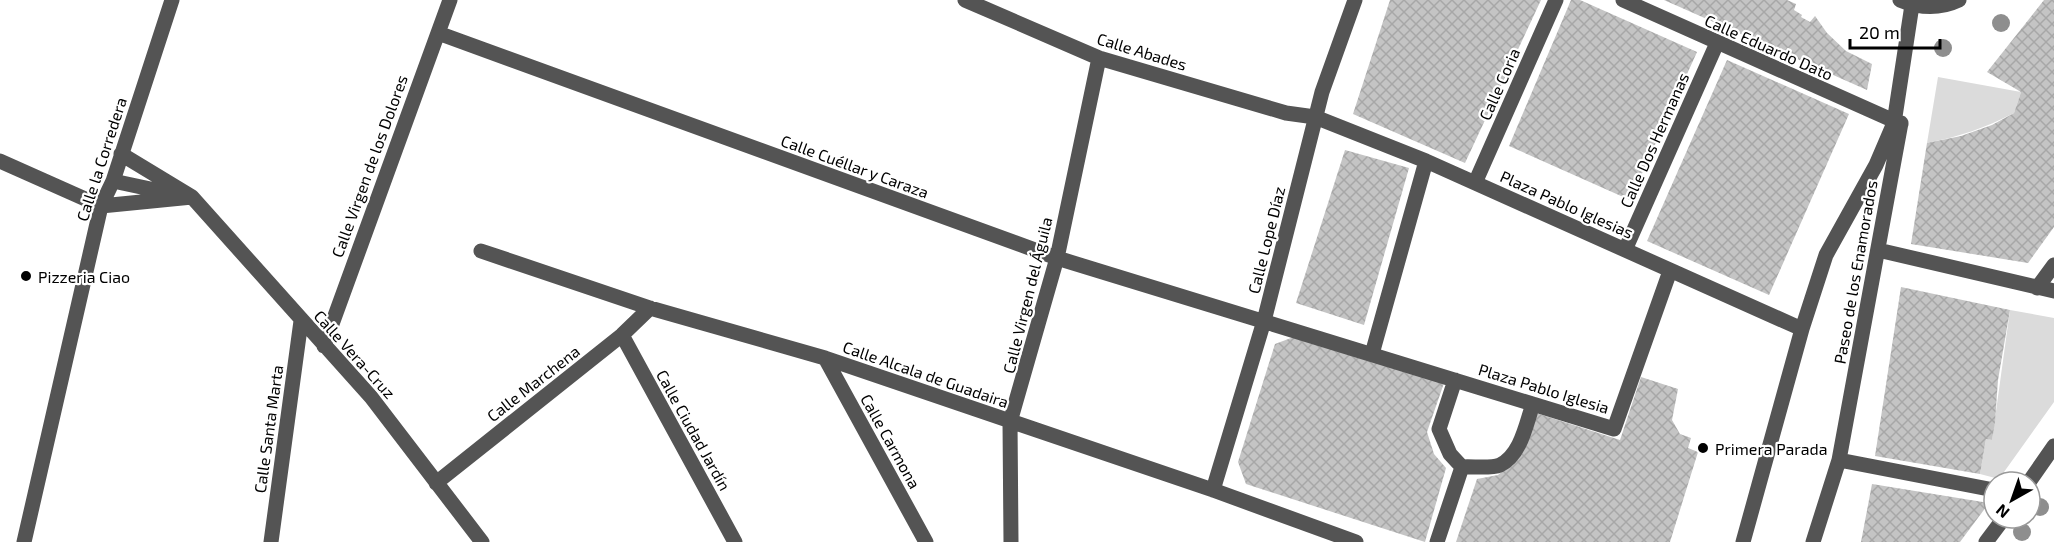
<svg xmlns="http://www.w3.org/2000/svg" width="2054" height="542" viewBox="0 0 2054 542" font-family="'Exo 2',sans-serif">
	<defs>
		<pattern id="building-cross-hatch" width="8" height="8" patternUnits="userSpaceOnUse" patternTransform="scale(1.5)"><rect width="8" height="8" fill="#c4c4c4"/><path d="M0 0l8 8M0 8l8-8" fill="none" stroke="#a7a7a7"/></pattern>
	</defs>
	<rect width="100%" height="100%" fill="#fff"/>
	<path fill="#dbdbdb" d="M 1938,77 L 2021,92 L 2014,113 C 1985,128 1958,137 1927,143 Z
		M 2010,310 L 2054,318 L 2054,402 L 1999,479 L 1980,474 L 1986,439 L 1992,440 Z"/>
	<path fill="url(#building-cross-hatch)" d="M 1390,0 L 1541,0 L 1465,163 L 1353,114 Z
		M 1571,0 L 1580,0 L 1697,52 L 1630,200 L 1509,146 Z
		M 1664,0 L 1787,0 L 1796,4 L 1794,10 L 1802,15 L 1801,17 L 1810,22 L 1815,16 L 1827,33 L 1846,51 L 1872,64 L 1867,90 Z
		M 2044,0 L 2054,0 L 2054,227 L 2028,263 L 1911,244 L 1927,143 L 1961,136 L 1992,125 L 2014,113 L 2021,92 L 1987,72 Z
		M 1727,60 L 1849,114 L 1769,295 L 1647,241 Z
		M 1345,150 L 1409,168 L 1364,325 L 1296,303 Z
		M 1901,287 L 2010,310 L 1998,380 L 1995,422 L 1992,440 L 1986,439 L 1980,474 L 1875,456 Z
		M 1299,335 L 1444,383 L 1427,432 L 1434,454 L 1446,468 L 1425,542 L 1246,484 L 1238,462 L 1275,344 Z
		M 1641,377 L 1678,389 L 1672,420 L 1680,434 L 1691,438 L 1688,448 L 1698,452 L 1670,542 L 1456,542 L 1477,479 L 1498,475 L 1517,459 L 1533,412 L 1620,440 Z
		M 1872,484 L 1989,503 L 1960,542 L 1861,542 Z"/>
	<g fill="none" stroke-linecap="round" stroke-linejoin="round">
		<path stroke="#545454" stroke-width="15" d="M 965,0 L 1099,58 L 1286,113 L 1315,117 L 1426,161 L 1802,329
			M 1623,0 L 1901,124
			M 1900,0 C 1919,8 1940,9 1959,0
			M 438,33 L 1057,258 L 1614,429 L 1670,271
			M 121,154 L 192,197 L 371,397 L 482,542
			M 0,161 L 101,206 L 192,197
			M 113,181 L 174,194
			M 1475,183 L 1556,0
			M 1625,250 L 1717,43
			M 1878,250 L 2054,291
			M 481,251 L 650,308 L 825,358 L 1213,490 L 1356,542
			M 2037,288 L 2054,265
			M 622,335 L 735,542
			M 324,346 L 450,0
			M 1372,354 L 1426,161
			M 825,358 L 926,542
			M 1455,380 L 1439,429 L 1450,454 L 1462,467
			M 1839,460 L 1994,490
			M 2029,482 L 2054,446
			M 436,483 L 622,335 L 650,308
			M 1213,490 L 1264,321 L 1322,92 L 1355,0
			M 24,542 L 101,206 L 113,181 L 172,0
			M 271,542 L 301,321
			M 1011,542 L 1010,422 L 1057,258 L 1099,58
			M 1437,542 L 1462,467 C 1472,466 1490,469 1500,465 C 1521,455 1526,424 1533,404
			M 1743,542 L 1802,329 L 1826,255 L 1876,165 L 1894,123 L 1912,5
			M 1813,542 L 1839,460 L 1901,123
			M 1986,542 L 2004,518"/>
	</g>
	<g fill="#8e8e8e">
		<circle cx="2001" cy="23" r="9"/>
		<circle cx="1943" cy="48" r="9"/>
		<circle cx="2040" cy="507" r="9"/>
		<circle cx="2022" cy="532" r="9"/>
	</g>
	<g fill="#000" stroke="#fff" stroke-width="2">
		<circle cx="26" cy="276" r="6"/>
		<circle cx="1703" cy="448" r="6"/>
	</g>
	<g text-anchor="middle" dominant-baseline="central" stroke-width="4.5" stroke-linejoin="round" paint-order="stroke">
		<g font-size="16" fill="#000" stroke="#fff">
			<text transform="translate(1769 47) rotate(24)">Calle Eduardo Dato</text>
			<text transform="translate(1142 51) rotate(17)">Calle Abades</text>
			<text transform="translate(1499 84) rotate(-66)">Calle Coria</text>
			<text transform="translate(1654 140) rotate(-66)">Calle Dos Hermanas</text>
			<text transform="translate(101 159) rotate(-72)">Calle la Corredera</text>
			<text transform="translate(369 166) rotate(-70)">Calle Virgen de los Dolores</text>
			<text transform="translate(855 166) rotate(20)">Calle Cuéllar y Caraza</text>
			<text transform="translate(1567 204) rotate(24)">Plaza Pablo Iglesias</text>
			<text transform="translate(1266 240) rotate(-76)">Calle Lope Díaz</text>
			<text transform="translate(1855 272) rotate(-80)">Paseo de los Enamorados</text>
			<text transform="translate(1027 295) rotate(-76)">Calle Virgen del Águila</text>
			<text transform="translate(355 354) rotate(48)">Calle Vera-Cruz</text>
			<text transform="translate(926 374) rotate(19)">Calle Alcala de Guadaira</text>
			<text transform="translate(533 383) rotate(-38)">Calle Marchena</text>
			<text transform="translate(1544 388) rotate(17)">Plaza Pablo Iglesia</text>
			<text transform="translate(268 429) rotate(-82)">Calle Santa Marta</text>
			<text transform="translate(694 430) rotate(61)">Calle Ciudad Jardín</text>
			<text transform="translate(891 441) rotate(61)">Calle Carmona</text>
		</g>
		<g font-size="16" fill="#000" stroke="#fff" text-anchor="start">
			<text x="38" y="276">Pizzeria Ciao</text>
			<text x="1715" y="448">Primera Parada</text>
		</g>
	</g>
	<g transform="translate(2012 500) rotate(220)"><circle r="28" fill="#ffffff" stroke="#999999" stroke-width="1.5"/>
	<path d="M0-4.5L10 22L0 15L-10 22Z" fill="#000000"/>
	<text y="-9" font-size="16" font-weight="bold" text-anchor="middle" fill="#000000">N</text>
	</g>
	<path d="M1850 39v9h90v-9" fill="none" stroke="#000000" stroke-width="3"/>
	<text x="1859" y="39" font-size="18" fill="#000000" stroke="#ffffff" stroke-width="4.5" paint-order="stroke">20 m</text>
</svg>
